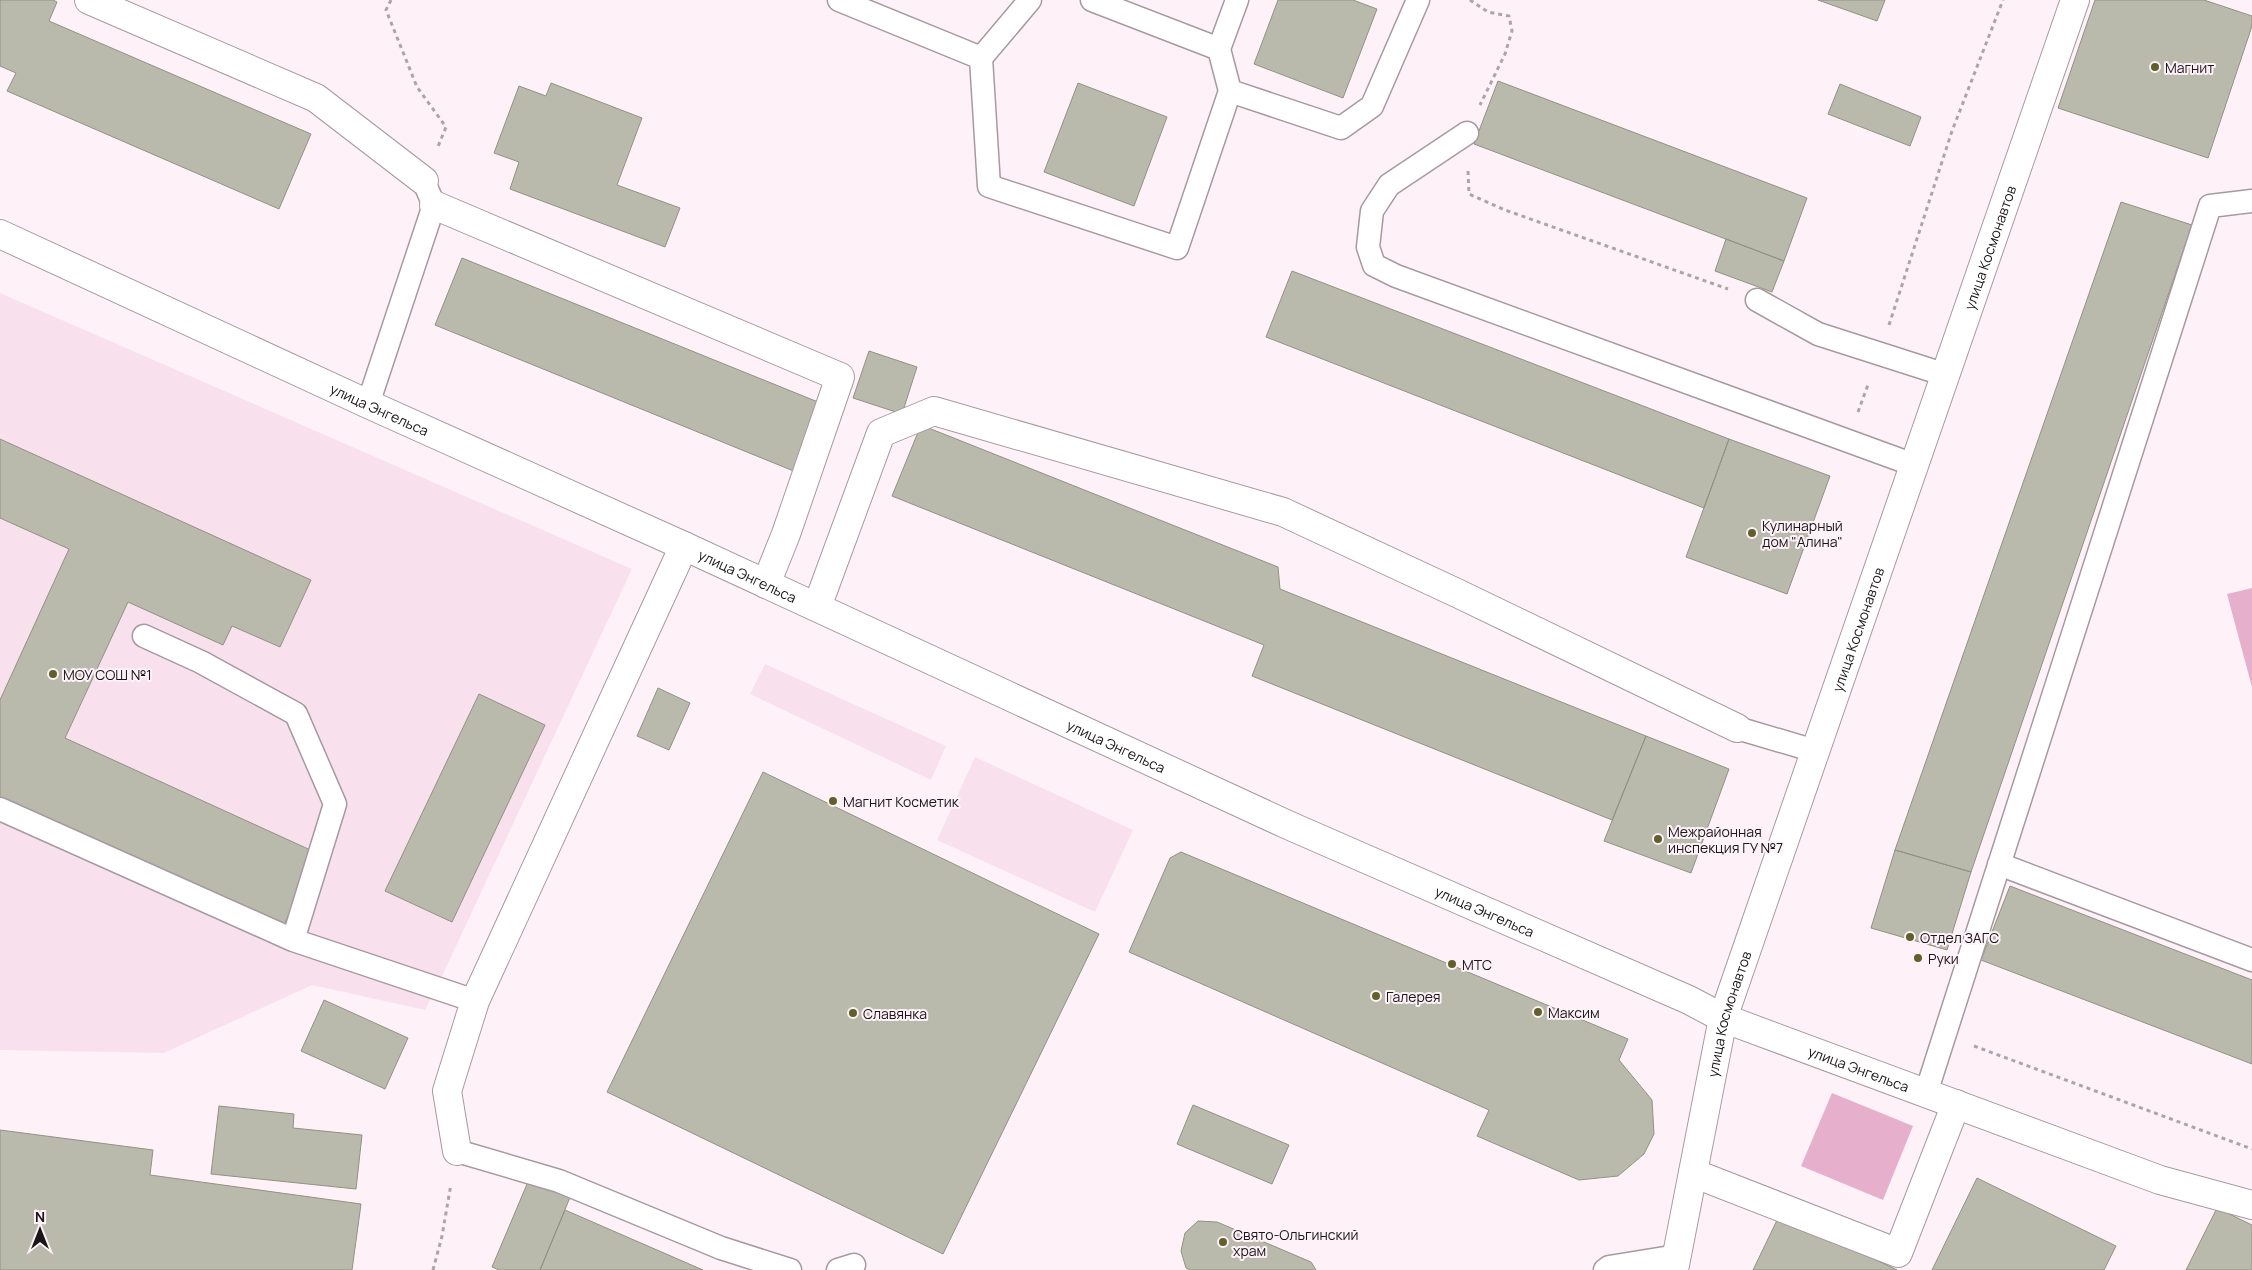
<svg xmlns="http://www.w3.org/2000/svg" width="2252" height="1270" viewBox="0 0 2252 1270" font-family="Manrope,sans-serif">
	<rect width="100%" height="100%" fill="#fef2f8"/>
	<path fill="#f8e1ed" d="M 0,293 L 632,569 L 436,989 L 425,1010 L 312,985 L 164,1053 L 0,1050 Z
		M 765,664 L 946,746 L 931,780 L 750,694 Z
		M 975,757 L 1133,830 L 1095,912 L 937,840 Z"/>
	<path fill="#e6b0cc" d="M 2252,588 L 2252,687 L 2227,594 Z
		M 1832,1093 L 1913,1126 L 1883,1200 L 1801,1166 Z"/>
	<path fill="#babaac" stroke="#919184" d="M 0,0 L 53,0 L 57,2 L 49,21 L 311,134 L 279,209 L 7,91 L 16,73 L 0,66 Z
		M 1278,0 L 1353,0 L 1377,9 L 1343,98 L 1254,64 Z
		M 1818,0 L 1885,0 L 1877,21 Z
		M 2095,0 L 2204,0 L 2252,16 L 2252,26 L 2208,158 L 2058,108 Z
		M 1498,81 L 1807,198 L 1784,261 L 1474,144 Z
		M 551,83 L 642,118 L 617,185 L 680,208 L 665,247 L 510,189 L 519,162 L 494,153 L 519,86 L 546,96 Z
		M 1078,83 L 1167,117 L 1134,206 L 1044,172 Z
		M 1840,84 L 1921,117 L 1910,146 L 1828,114 Z
		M 2121,202 L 2192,225 L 1971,872 L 1895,850 Z
		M 1726,239 L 1784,261 L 1772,292 L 1715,271 Z
		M 462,258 L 823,404 L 796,472 L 435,325 Z
		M 1292,271 L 1729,439 L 1704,508 L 1266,337 Z
		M 869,351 L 917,367 L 902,414 L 853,398 Z
		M 921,425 L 1278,567 L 1280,589 L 1646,736 L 1612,820 L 1252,676 L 1264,645 L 892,496 Z
		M 0,439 L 311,580 L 280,647 L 232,626 L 223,645 L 128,602 L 65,738 L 317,853 L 283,927 L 0,798 L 0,700 L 69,549 L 0,518 Z
		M 1729,439 L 1830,476 L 1787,594 L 1686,557 Z
		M 658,688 L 690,703 L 669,750 L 637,736 Z
		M 479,694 L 545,725 L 452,922 L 385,891 Z
		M 1646,736 L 1729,769 L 1691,873 L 1604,841 Z
		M 763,772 L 1099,934 L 943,1254 L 607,1092 Z
		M 1895,850 L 1971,872 L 1947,950 L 1871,928 Z
		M 1181,852 L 1628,1039 L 1619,1060 L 1652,1100 L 1654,1134 L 1644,1154 L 1618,1176 L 1579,1180 L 1477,1136 L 1489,1110 L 1129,952 L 1170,858 Z
		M 2010,886 L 2252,980 L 2252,1064 L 1981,960 Z
		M 324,1000 L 408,1038 L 385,1089 L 301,1051 Z
		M 1193,1105 L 1289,1145 L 1272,1184 L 1177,1144 Z
		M 219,1106 L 294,1114 L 293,1128 L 362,1135 L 356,1189 L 211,1174 Z
		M 0,1130 L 153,1150 L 150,1175 L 361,1204 L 352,1270 L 0,1270 Z
		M 530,1177 L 571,1195 L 540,1270 L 499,1270 L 492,1267 Z
		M 1977,1178 L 2116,1246 L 2104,1270 L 1932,1270 Z
		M 2217,1208 L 2252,1225 L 2252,1270 L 2186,1270 Z
		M 565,1210 L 703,1270 L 540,1270 Z
		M 1780,1214 L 1897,1270 L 1753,1270 Z
		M 1198,1221 L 1217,1222 L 1311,1262 L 1316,1270 L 1190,1270 L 1186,1268 L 1181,1251 L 1185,1233 Z"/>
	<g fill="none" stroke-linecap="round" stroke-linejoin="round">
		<g stroke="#a799a0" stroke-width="25">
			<path id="lane" d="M 839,0 L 981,58 L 989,186 L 1177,248 L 1230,91 L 1341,128 L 1372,106 L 1418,0
				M 1092,0 L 1219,49 L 1237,0
				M 1219,49 L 1230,91
				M 981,58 L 1030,0
				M 1467,133 L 1389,185 L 1372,211 L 1368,247 L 1374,265 L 1396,276 L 1914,465
				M 1757,300 L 1818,334 L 1946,375
				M 368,404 L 434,205 L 427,189
				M 144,636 L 201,662 L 296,714 L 335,804 L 293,940 L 475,1001
				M 1737,728 L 1815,751
				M 0,809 L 293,940
				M 1999,864 L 2252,960
				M 1926,1093 L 2210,206 L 2252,201
				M 457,1151 L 559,1181 L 721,1248 L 790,1270
				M 838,1270 L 854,1265
				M 1605,1270 L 1609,1267 L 1677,1256"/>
		</g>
		<g stroke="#a799a0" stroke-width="30">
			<g id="street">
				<path d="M 89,0 L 316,98 L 424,181"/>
				<path d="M 434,205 L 840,377 L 786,534 L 766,584"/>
				<path id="s1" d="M 0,234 L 368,404 L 684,546 L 1288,825 L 1689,1000 L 1723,1018 L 2160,1180 L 2252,1205"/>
				<path d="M 817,607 L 881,433 L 934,411 L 1283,512 L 1459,594 L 1737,728"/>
				<path d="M 457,1151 L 447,1091 L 475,1001 L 684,546"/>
				<path d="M 1693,1173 L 1898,1253 L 1956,1104"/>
				<path id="s2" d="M 1674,1270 L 1723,1018 L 2075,0"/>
			</g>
		</g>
		<path stroke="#ada4a8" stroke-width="3" stroke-dasharray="4 4" stroke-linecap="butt" d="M 391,0 L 386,10 L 417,87 L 446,127 L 437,149
			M 1470,0 L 1488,12 L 1509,16 L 1512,31 L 1505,54 L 1480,105
			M 1468,171 L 1469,194 L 1505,210 L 1728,289
			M 1889,325 L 1952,131 L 2003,0
			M 1858,412 L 1869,382
			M 1974,1046 L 2252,1149
			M 433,1270 L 442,1236 L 451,1184"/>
		<use href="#lane" stroke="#fff" stroke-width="22"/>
		<use href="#street" stroke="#fff" stroke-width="28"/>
	</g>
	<g fill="#615f2b" stroke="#fef2f8" stroke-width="2">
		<circle cx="2155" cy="67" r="5"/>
		<circle cx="1752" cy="533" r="5"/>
		<circle cx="53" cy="674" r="5"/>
		<circle cx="833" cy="801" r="5"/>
		<circle cx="1658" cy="839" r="5"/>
		<circle cx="1910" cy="937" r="5"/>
		<circle cx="1918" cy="958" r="5"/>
		<circle cx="1452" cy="964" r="5"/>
		<circle cx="1376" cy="996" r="5"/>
		<circle cx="1538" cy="1012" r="5"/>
		<circle cx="853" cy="1013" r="5"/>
		<circle cx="1223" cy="1242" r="5"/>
	</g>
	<g text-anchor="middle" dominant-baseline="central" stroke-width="4" stroke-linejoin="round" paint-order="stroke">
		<g font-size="14" fill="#1a1517" stroke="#fef2f8" text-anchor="start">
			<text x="2165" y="67">Магнит</text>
			<text x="1762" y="525">Кулинарный<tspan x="1762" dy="16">дом "Алина"</tspan></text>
			<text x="63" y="674">МОУ СОШ №1</text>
			<text x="843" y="801">Магнит Косметик</text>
			<text x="1668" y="831">Межрайонная<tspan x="1668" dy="16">инспекция ГУ №7</tspan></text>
			<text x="1920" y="937">Отдел ЗАГС</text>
			<text x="1928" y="958">Руки</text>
			<text x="1462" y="964">МТС</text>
			<text x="1386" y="996">Галерея</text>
			<text x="1548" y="1012">Максим</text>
			<text x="863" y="1013">Славянка</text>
			<text x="1233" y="1234">Свято-Ольгинский<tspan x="1233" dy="16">храм</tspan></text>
		</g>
		<g font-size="14" fill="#1a1517" stroke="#fef2f8">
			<text stroke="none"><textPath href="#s2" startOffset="1072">улица Космонавтов</textPath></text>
			<text stroke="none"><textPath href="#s1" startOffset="418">улица Энгельса</textPath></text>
			<text stroke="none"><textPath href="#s1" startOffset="822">улица Энгельса</textPath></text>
			<text stroke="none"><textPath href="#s2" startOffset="668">улица Космонавтов</textPath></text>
			<text stroke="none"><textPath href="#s1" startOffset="1228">улица Энгельса</textPath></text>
			<text stroke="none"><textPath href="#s1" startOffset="1632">улица Энгельса</textPath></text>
			<text stroke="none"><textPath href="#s2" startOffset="262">улица Космонавтов</textPath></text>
			<text stroke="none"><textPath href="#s1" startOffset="2038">улица Энгельса</textPath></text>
		</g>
	</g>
	<g transform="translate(40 1230)" stroke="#fef2f8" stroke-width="4" paint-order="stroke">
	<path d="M0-4L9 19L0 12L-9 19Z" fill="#1a1517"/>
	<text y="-8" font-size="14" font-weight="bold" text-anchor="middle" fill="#1a1517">N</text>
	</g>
</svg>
